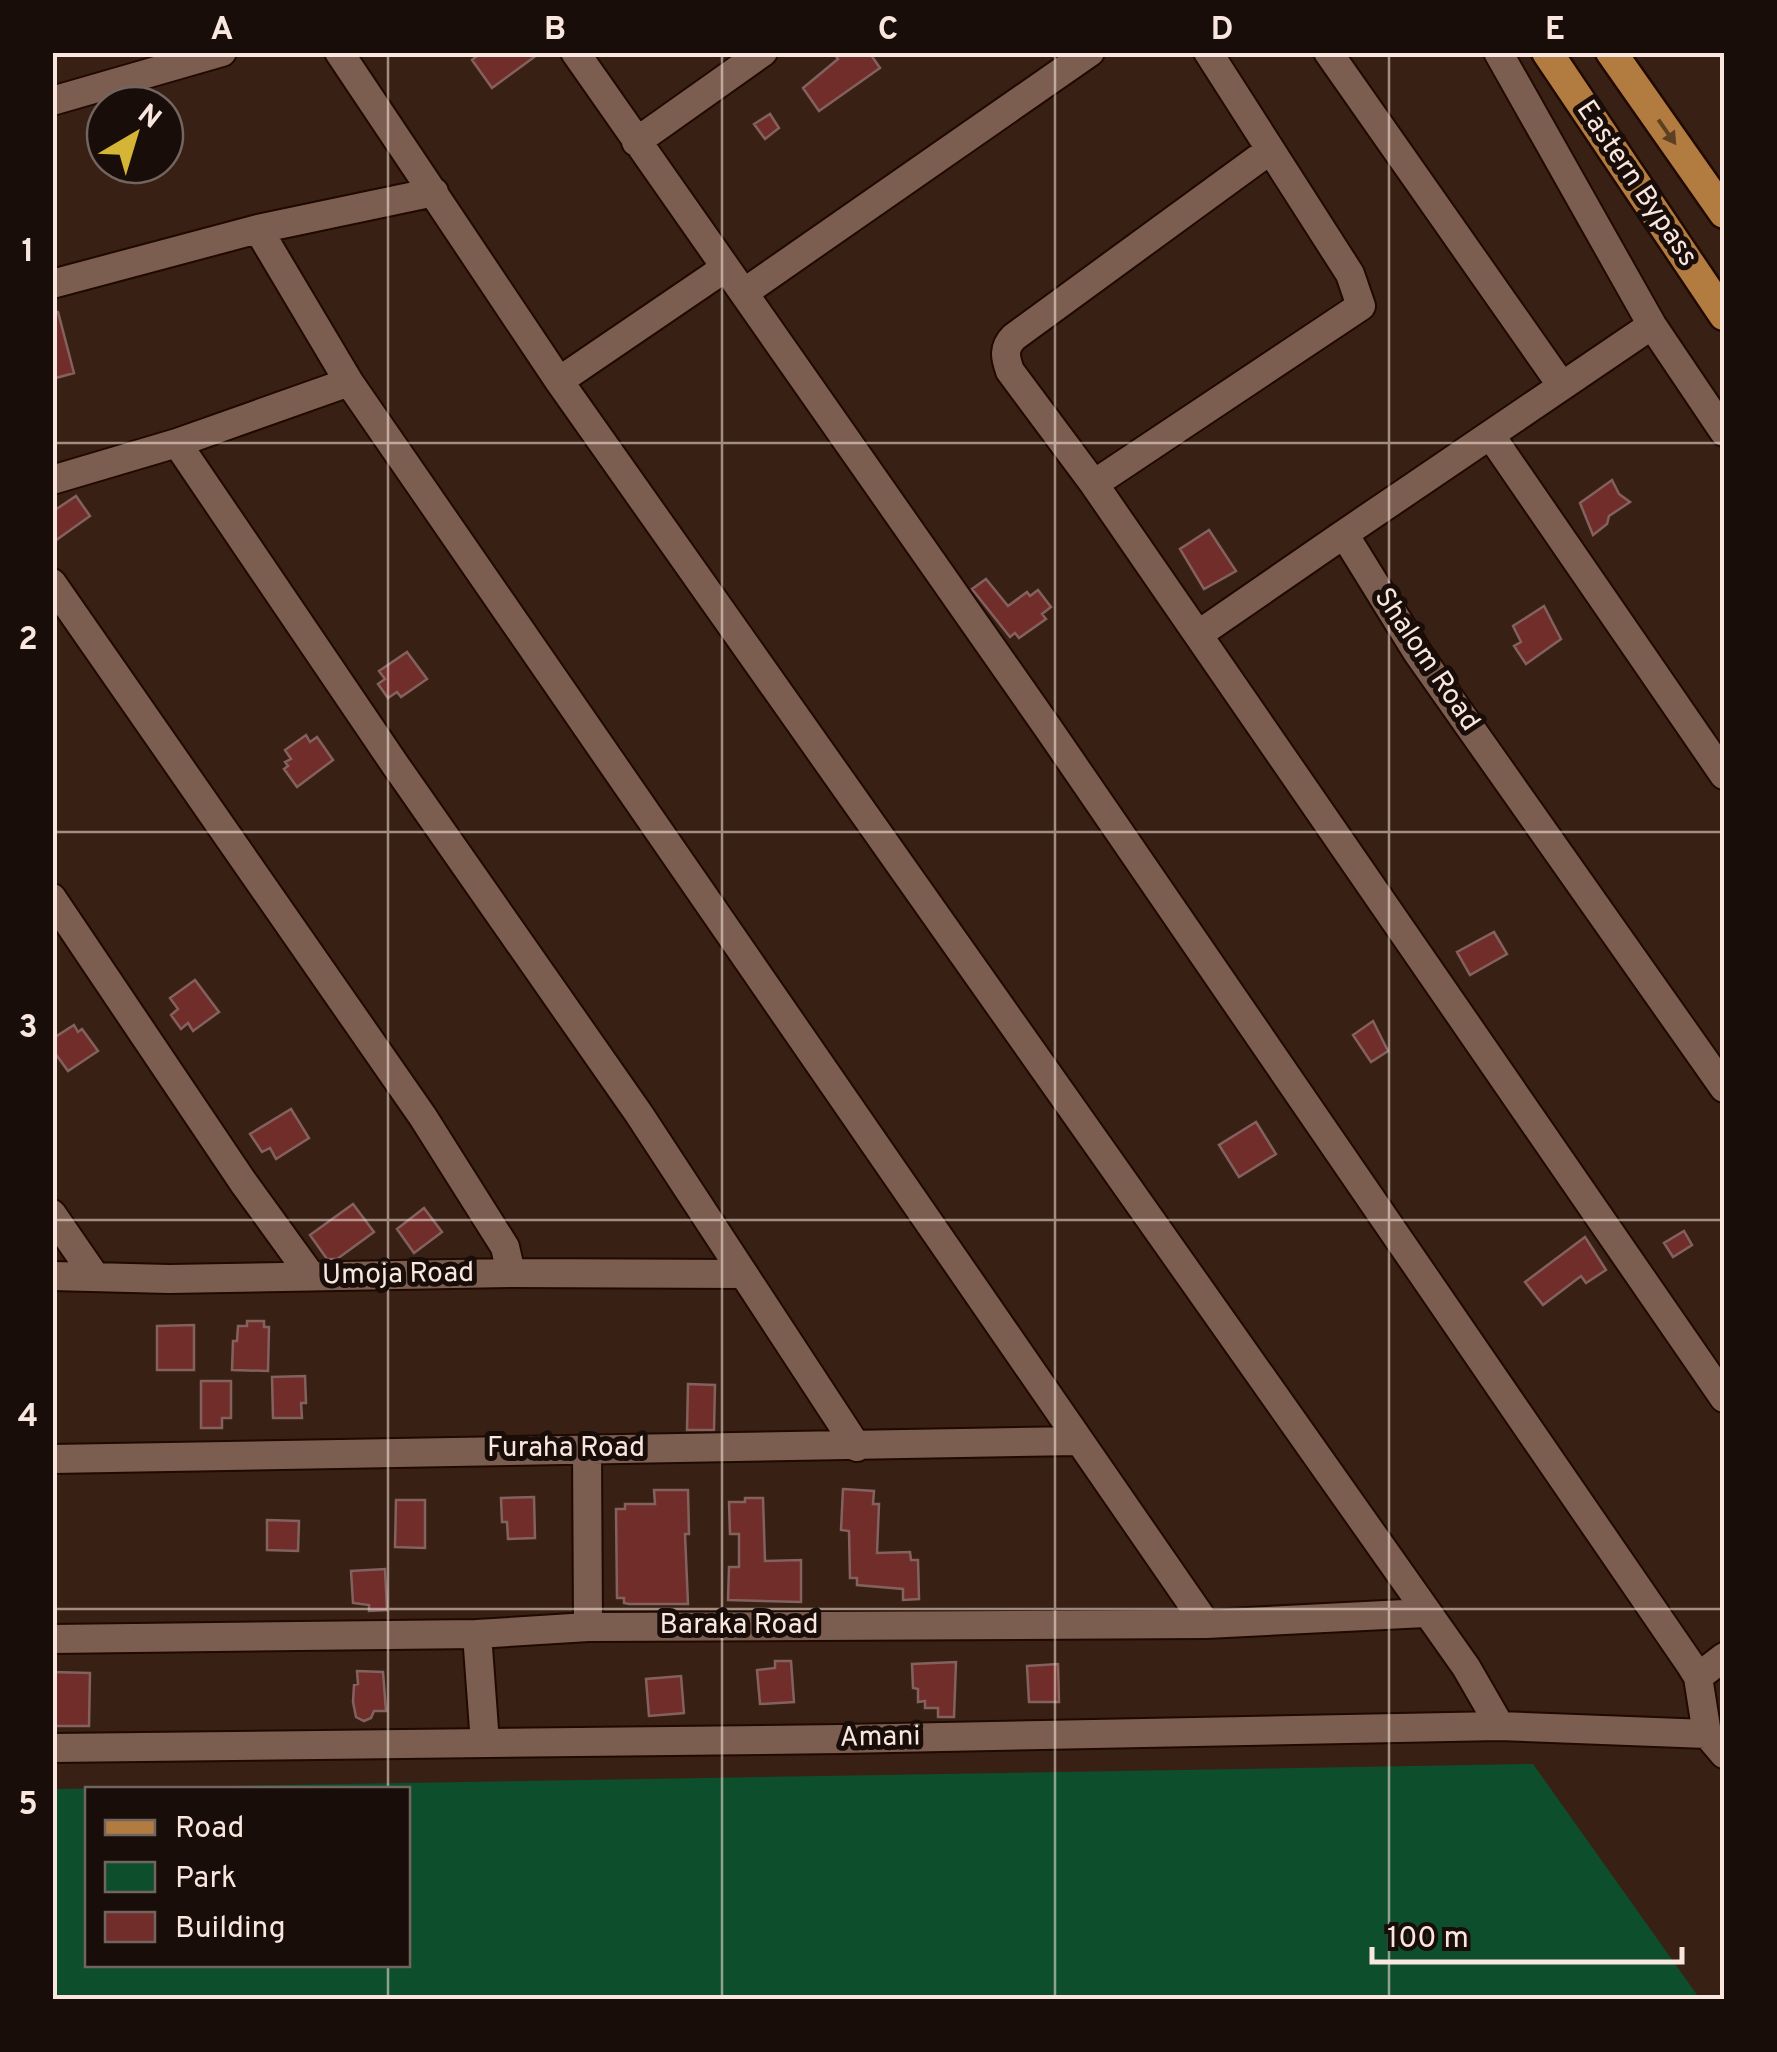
<svg xmlns="http://www.w3.org/2000/svg" width="1777" height="2052" viewBox="0 0 1777 2052" font-family="Overpass,sans-serif">
	<rect width="100%" height="100%" fill="#392015"/>
	<path fill="#0d4f2c" fill-rule="evenodd" d="M 1533,1764 L 1700,1999 L 53,1999 L 53,1789 ZM 88,1790 L 408,1790 L 408,1964 L 88,1964 Z"/>
	<path fill="#712d2a" stroke="#83615e" stroke-width="2.5" d="M 482,52 L 541,52 L 492,88 L 472,60 Z
		M 833,52 L 869,52 L 880,68 L 819,111 L 803,88 L 838,59 Z
		M 770,114 L 779,128 L 765,139 L 754,124 Z
		M 52,312 L 58,312 L 74,373 L 52,379 Z
		M 1612,480 L 1619,494 L 1630,502 L 1609,516 L 1607,524 L 1593,535 L 1580,503 Z
		M 76,496 L 90,516 L 52,543 L 52,512 Z
		M 1209,530 L 1236,571 L 1204,589 L 1180,549 Z
		M 986,579 L 1008,606 L 1027,592 L 1030,596 L 1038,590 L 1051,607 L 1042,614 L 1046,619 L 1019,638 L 1015,633 L 1010,637 L 972,589 Z
		M 1544,606 L 1561,639 L 1526,664 L 1514,646 L 1521,642 L 1513,626 Z
		M 407,652 L 427,679 L 401,697 L 397,692 L 388,698 L 378,684 L 385,679 L 379,671 Z
		M 306,735 L 310,742 L 317,737 L 333,760 L 297,787 L 284,769 L 288,766 L 285,762 L 291,759 L 285,750 Z
		M 1494,932 L 1507,954 L 1470,975 L 1457,952 Z
		M 195,980 L 219,1012 L 193,1031 L 188,1023 L 181,1029 L 171,1015 L 178,1009 L 170,998 Z
		M 1373,1021 L 1388,1051 L 1371,1062 L 1353,1035 Z
		M 74,1025 L 78,1032 L 82,1029 L 98,1051 L 68,1071 L 52,1049 L 52,1039 Z
		M 291,1109 L 309,1138 L 276,1159 L 270,1148 L 262,1152 L 250,1134 Z
		M 1256,1122 L 1276,1154 L 1239,1177 L 1219,1145 Z
		M 353,1204 L 374,1232 L 337,1259 L 327,1259 L 310,1235 Z
		M 424,1208 L 442,1232 L 414,1253 L 397,1229 Z
		M 1684,1231 L 1692,1245 L 1673,1257 L 1664,1243 Z
		M 1585,1237 L 1606,1270 L 1586,1283 L 1581,1276 L 1543,1305 L 1525,1282 Z
		M 247,1321 L 264,1321 L 264,1327 L 269,1327 L 268,1371 L 232,1370 L 233,1341 L 237,1341 L 238,1326 L 247,1326 Z
		M 194,1325 L 194,1370 L 157,1370 L 157,1326 Z
		M 305,1376 L 306,1403 L 301,1403 L 302,1418 L 273,1418 L 272,1377 Z
		M 201,1381 L 231,1381 L 231,1418 L 222,1418 L 222,1428 L 201,1428 Z
		M 688,1384 L 715,1385 L 714,1430 L 687,1430 Z
		M 843,1489 L 874,1491 L 873,1504 L 879,1504 L 877,1553 L 910,1552 L 911,1560 L 918,1560 L 919,1599 L 903,1600 L 903,1589 L 857,1585 L 857,1578 L 850,1578 L 849,1531 L 841,1530 Z
		M 654,1490 L 688,1490 L 689,1534 L 685,1534 L 688,1604 L 629,1604 L 624,1603 L 624,1598 L 617,1598 L 616,1509 L 625,1509 L 625,1504 L 655,1504 Z
		M 534,1497 L 535,1538 L 508,1539 L 507,1522 L 502,1522 L 501,1498 Z
		M 745,1498 L 763,1498 L 765,1561 L 801,1560 L 801,1602 L 728,1600 L 729,1567 L 739,1567 L 739,1534 L 730,1534 L 729,1502 L 745,1502 Z
		M 396,1500 L 425,1500 L 425,1548 L 395,1547 Z
		M 267,1520 L 299,1521 L 298,1551 L 267,1550 Z
		M 385,1569 L 387,1610 L 369,1611 L 369,1605 L 353,1603 L 351,1571 Z
		M 775,1661 L 791,1661 L 794,1702 L 760,1704 L 757,1670 L 775,1668 Z
		M 956,1662 L 954,1717 L 938,1717 L 938,1708 L 925,1708 L 925,1701 L 918,1702 L 918,1689 L 913,1688 L 912,1664 Z
		M 1058,1664 L 1059,1702 L 1029,1702 L 1027,1666 Z
		M 357,1671 L 383,1672 L 386,1711 L 374,1711 L 371,1718 L 364,1721 L 356,1717 L 353,1702 L 354,1685 L 358,1684 Z
		M 52,1672 L 90,1673 L 89,1726 L 52,1726 Z
		M 681,1676 L 684,1713 L 649,1716 L 646,1679 Z"/>
	<g fill="none" stroke-linecap="round" stroke-linejoin="round">
		<g stroke="#1f0901" stroke-width="32">
			<path id="minor" d="M 339,52 L 559,381 L 1466,1667 L 1500,1726
				M 575,52 L 1048,728 L 1690,1664 L 1698,1677 L 1707,1734 L 1724,1754
				M 1328,52 L 1562,386
				M 1498,52 L 1652,325 L 1724,432
				M 52,101 L 222,52
				M 636,142 L 763,52
				M 1270,150 L 1014,337 C 1003,348 1005,357 1010,371 L 1094,484 L 1724,1398
				M 258,229 L 349,382 L 1206,1624
				M 52,284 L 258,229 L 434,192
				M 745,292 L 1090,52
				M 1652,325 L 1344,534 L 1417,652 L 1724,1088
				M 559,381 L 725,268
				M 1491,436 L 1724,775
				M 177,443 L 396,766 L 639,1114 L 857,1447
				M 52,480 L 177,443 L 349,382
				M 1094,484 L 1361,306 L 1350,274 L 1208,52
				M 52,583 L 423,1117 L 505,1247 L 511,1273
				M 1199,634 L 1344,534
				M 52,898 L 243,1182 L 311,1276
				M 52,1214 L 94,1275
				M 52,1276 L 169,1279 L 511,1273 L 744,1274
				M 587,1449 L 588,1627
				M 52,1459 L 1079,1441
				M 477,1634 L 485,1743
				M 52,1639 L 477,1634 L 588,1627 L 1206,1624 L 1425,1613
				M 1698,1677 L 1724,1657
				M 52,1748 L 842,1739 L 1500,1726 L 1707,1734"/>
		</g>
		<g stroke="#1f0901" stroke-width="35">
			<path id="major" d="M 1547,52 L 1724,315
				M 1611,52 L 1724,213"/>
		</g>
		<use href="#minor" stroke="#7c5e51" stroke-width="28"/>
		<use href="#major" stroke="#b27c41" stroke-width="30"/>
	</g>
	<defs><path id="oneway-solid" d="M-6-.8H1V-3.2L6.5 0L1 3.2V.8H-6Z" transform="scale(2.5)"/></defs>
	<use fill="#5d3f22" href="#oneway-solid" transform="translate(1667 132) rotate(55)"/>
	<path fill="none" stroke="#f9e7df" stroke-width="2.5" stroke-opacity="0.55" d="M 388,52 L 388,1790M 722,52 L 722,2000M 1055,52 L 1055,2000M 1389,52 L 1389,2000M 52,443 L 1724,443M 52,832 L 1724,832M 52,1220 L 1724,1220M 52,1609 L 1724,1609M 388,1964 L 388,2000"/>
	<g text-anchor="middle" dominant-baseline="central" stroke-width="10" stroke-linejoin="round" paint-order="stroke">
		<g font-size="28" fill="#f9e7df" stroke="#180d08">
			<text transform="translate(1636 184) rotate(56)">Eastern Bypass</text>
			<text transform="translate(1426 660) rotate(56)">Shalom Road</text>
			<text transform="translate(398 1275) rotate(-1)">Umoja Road</text>
			<text x="566" y="1449">Furaha Road</text>
			<text x="739" y="1626">Baraka Road</text>
			<text transform="translate(880 1738) rotate(-1)">Amani</text>
		</g>
	</g>
	<rect width="1777" height="2052" fill="none" stroke="#180d08" stroke-width="110"/>
	<rect x="85" y="1787" width="325" height="180" fill="#180d08" stroke="#72645e" stroke-width="2.5"/>
	<rect x="105" y="1820" width="50" height="15" fill="#b27c41" stroke="#72645e" stroke-width="2.5"/>
	<text x="175" y="1837" font-size="30" fill="#f9e7df">Road</text>
	<rect x="105" y="1862" width="50" height="30" fill="#0d4f2c" stroke="#72645e" stroke-width="2.5"/>
	<text x="175" y="1887" font-size="30" fill="#f9e7df">Park</text>
	<rect x="105" y="1912" width="50" height="30" fill="#712d2a" stroke="#72645e" stroke-width="2.5"/>
	<text x="175" y="1937" font-size="30" fill="#f9e7df">Building</text>
	<g transform="translate(135 135) rotate(38)"><circle r="48" fill="#180d08" stroke="#72645e" stroke-width="2.5"/>
	<path d="M0-8L18 38L0 25L-18 38Z" fill="#d5b535"/>
	<text y="-15" font-size="28" font-weight="bold" text-anchor="middle" fill="#f9e7df">N</text>
	</g>
	<path d="M1372 1947v15h310v-15" fill="none" stroke="#f9e7df" stroke-width="5"/>
	<text x="1387" y="1947" font-size="30" fill="#f9e7df" stroke="#180d08" stroke-width="8" paint-order="stroke">100 m</text>
	<rect x="55" y="55" width="1667" height="1942" fill="none" stroke="#f9e7df" stroke-width="4"/>
	<g font-size="32" text-anchor="middle" font-weight="bold" fill="#f9e7df">
		<text x="222" y="39">A</text>
		<text x="555" y="39">B</text>
		<text x="888" y="39">C</text>
		<text x="1222" y="39">D</text>
		<text x="1555" y="39">E</text>
		<text x="28" y="261">1</text>
		<text x="28" y="649">2</text>
		<text x="28" y="1037">3</text>
		<text x="28" y="1426">4</text>
		<text x="28" y="1814">5</text>
	</g>
</svg>
